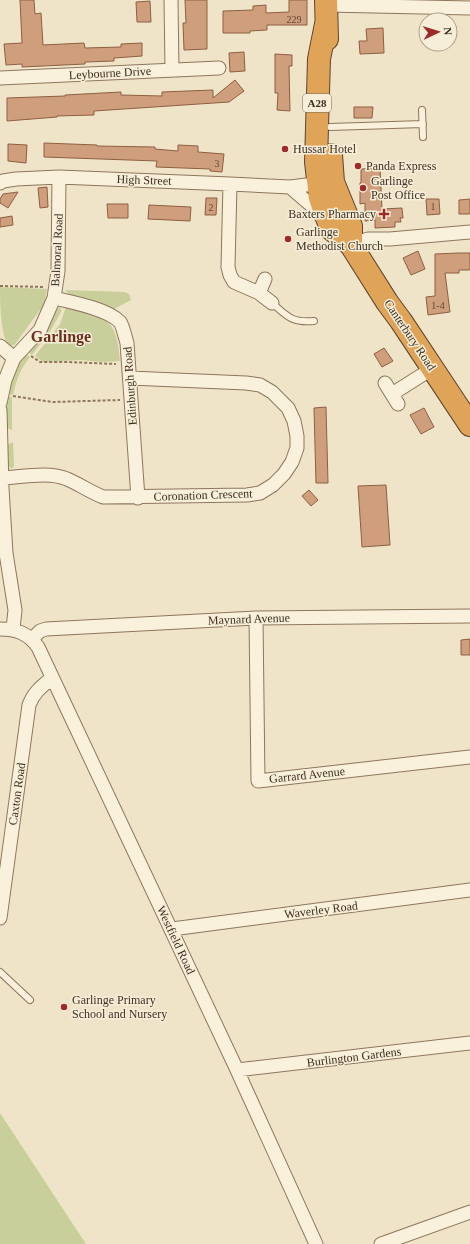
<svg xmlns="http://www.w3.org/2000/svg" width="470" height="1244" viewBox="0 0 470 1244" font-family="'Times New Roman',serif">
	<rect width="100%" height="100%" fill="#f0e4c8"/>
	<path fill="#c9cf9b" d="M 0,287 L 47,289 L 44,304 L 40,310 L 15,344 C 0,356 0,297 0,287 Z
		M 65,290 L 125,292 L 129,294 L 131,300 L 114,309 L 98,302 L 70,295 Z
		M 59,307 L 62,310 L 51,330 L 32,355 L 27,351 L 45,330 Z
		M 66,307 C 106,318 117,317 120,361 L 101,362 L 81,360 L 43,362 L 35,356 L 60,324 Z
		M 26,354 L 30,357 C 21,368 16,380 13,395 L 7,394 L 17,366 Z
		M 7,396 L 12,397 L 12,430 L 6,428 Z
		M 13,442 L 14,466 L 11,469 L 8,464 L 7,445 Z
		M 0,1113 L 86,1244 L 0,1244 Z"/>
	<path fill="#cf9f7d" stroke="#8d5f41" d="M 20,0 L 34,0 L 35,14 L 41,13 L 43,45 L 84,43 L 85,48 L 121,47 L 121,44 L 142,43 L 142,56 L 114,58 L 114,61 L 85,62 L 85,64 L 22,67 L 22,64 L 6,65 L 4,44 L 22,43 Z
		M 185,0 L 207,0 L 207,49 L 184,50 L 183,23 L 186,23 Z
		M 289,0 L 307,0 L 307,25 L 267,25 L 267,30 L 250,31 L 250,33 L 223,33 L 223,11 L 253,10 L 253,6 L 266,5 L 266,13 L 289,12 Z
		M 150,1 L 151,22 L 137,22 L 136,2 Z
		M 383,28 L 384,53 L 360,54 L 359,41 L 367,41 L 366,29 Z
		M 244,52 L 245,71 L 230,72 L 229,53 Z
		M 275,54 L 292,55 L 292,66 L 289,66 L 290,111 L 277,110 L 278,93 L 275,93 Z
		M 235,80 L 244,91 L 229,102 L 94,111 L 94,115 L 57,116 L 57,117 L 7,121 L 7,98 L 65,96 L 65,95 L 121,92 L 121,95 L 162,96 L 162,92 L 213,90 L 213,98 Z
		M 354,107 L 373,107 L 372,118 L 354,118 Z
		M 44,143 L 97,145 L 97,146 L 155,147 L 155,149 L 178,151 L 178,145 L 198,146 L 198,152 L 224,154 L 222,172 L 210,171 L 210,169 L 156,167 L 157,161 L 44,157 Z
		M 8,144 L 27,145 L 26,163 L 8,161 Z
		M 380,168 L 382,209 L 402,208 L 403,218 L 400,218 L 401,222 L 395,222 L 395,227 L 375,228 L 375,220 L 365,221 L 365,203 L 360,204 L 360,183 L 361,183 L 361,169 Z
		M 47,187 L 48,207 L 40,208 L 38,188 Z
		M 18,192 L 8,208 L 0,203 L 0,199 L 3,194 Z
		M 206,198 L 217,198 L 216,215 L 205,215 Z
		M 426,199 L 439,199 L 440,214 L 427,215 Z
		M 470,199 L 470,214 L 459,214 L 459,200 Z
		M 107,204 L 128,204 L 128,218 L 108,218 Z
		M 149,205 L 191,207 L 190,221 L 148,219 Z
		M 12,216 L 13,225 L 0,227 L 0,218 Z
		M 418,251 L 425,269 L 411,275 L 403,258 Z
		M 458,253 L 470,253 L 470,270 L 459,270 L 459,273 L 445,273 L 450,312 L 428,315 L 426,297 L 435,296 L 435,254 Z
		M 384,348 L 393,361 L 382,367 L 374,354 Z
		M 326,407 L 328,483 L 316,483 L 314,408 Z
		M 424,408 L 434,427 L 421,434 L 410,415 Z
		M 386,485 L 390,545 L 362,547 L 358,486 Z
		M 309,490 L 318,500 L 311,506 L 302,496 Z
		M 470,639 L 470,655 L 461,655 L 461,640 Z"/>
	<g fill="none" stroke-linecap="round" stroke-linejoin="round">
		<g stroke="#8d765c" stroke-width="8">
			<path id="lane" d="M 422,110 L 423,137
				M 330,127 L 423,124
				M 272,303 C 288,317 292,323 314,321
				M 0,972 L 30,1000"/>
		</g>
		<g stroke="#8d765c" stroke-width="15">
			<path id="street" d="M 171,0 L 172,70
				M 326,5 L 470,8
				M 0,78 L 219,68
				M 0,183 L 3,181 L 16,179 L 59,177 L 230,184 L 290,187 L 323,183
				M 230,184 L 228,267 L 230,275 L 234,282 L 259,293 L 272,303
				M 290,187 L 311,205 L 322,217
				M 351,245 L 368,239 L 390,239 L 470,232
				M 259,293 L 265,279
				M 54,298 C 71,302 108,309 120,322 C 123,326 125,337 127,343 L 138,498
				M 0,346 L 14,358
				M 385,383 L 398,404
				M 392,394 L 433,368
				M 0,403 L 5,380 L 14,358 L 40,330 L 54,298 L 58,271 L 59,177
				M 0,410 L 2,488 L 6,553 L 15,610 L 13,629
				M 3,478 C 21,477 50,471 67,479 C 79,484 90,492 103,497 L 247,495 L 260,493 L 273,485 L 284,474 L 292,462 L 297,448 L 297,436 L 294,421 L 288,408 L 272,392 L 260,385 L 246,383 L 130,378
				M 256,618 L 258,781 L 470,757
				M 0,629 C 16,629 28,633 38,647 L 237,1070 L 316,1244
				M 32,639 L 40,631 L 46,629 L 256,618 L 470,616
				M 0,918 L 29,705 C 34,692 41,687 52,678
				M 172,929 L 470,890
				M 237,1070 L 470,1043
				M 381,1244 L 470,1212"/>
		</g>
		<g stroke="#5b4430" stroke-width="24">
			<path id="highway" d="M 326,0 L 327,39
				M 326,24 L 319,59 L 316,162 L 320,198 L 331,229 L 351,245 L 387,302 L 401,321 L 470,425
				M 331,155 L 333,182 L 351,226 L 351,245"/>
		</g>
		<path stroke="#8d765c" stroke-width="2" stroke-dasharray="3 2" stroke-linecap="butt" d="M 0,286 L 45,287
			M 31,356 L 40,362 L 68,362 L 116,364
			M 13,396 L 53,402 L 120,400"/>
		<use href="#lane" stroke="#faf1dc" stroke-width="6"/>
		<use href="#street" stroke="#faf1dc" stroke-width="13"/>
		<use href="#highway" stroke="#e0a458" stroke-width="22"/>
	</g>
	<g fill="#9e2a2b" stroke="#f7eed8" stroke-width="1.5">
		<circle cx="285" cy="149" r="4"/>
		<circle cx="358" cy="166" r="4"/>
		<circle cx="363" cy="188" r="4"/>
		<path d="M382 208h4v4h4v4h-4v4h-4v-4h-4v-4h4z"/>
		<circle cx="288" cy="239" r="4"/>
		<circle cx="64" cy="1007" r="4"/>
	</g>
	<g text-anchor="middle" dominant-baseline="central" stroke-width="3" stroke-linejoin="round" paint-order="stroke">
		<g font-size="10" fill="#624a37">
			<text x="294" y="19">229</text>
			<text x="217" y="163">3</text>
			<text x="433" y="206">1</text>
			<text x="211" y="207">2</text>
			<text x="438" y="305">1-4</text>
		</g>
		<rect fill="#f7eed8" stroke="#756857" stroke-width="1" x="303" y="94" width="28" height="18" rx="3"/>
		<g font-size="11" font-weight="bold" fill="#3d2e20">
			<text x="317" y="103">A28</text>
		</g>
		<g font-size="12" fill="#3d2e20" stroke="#f7eed8">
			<text transform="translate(110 73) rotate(-3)">Leybourne Drive</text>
			<text transform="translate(144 180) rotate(2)">High Street</text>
			<text transform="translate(57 250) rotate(-87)">Balmoral Road</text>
			<text transform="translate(410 335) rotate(56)">Canterbury Road</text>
			<text transform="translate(130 386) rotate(-94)">Edinburgh Road</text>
			<text transform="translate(203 495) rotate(-2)">Coronation Crescent</text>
			<text transform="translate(249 619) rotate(-2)">Maynard Avenue</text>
			<text transform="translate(307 775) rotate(-6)">Garrard Avenue</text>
			<text transform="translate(17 794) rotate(-82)">Caxton Road</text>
			<text transform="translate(321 910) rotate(-7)">Waverley Road</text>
			<text transform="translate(176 940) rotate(65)">Westfield Road</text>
			<text transform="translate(354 1057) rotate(-7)">Burlington Gardens</text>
		</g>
		<g font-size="12" fill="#3d2e20" stroke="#f7eed8" text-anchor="start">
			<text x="293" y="149">Hussar Hotel</text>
			<text x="366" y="166">Panda Express</text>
			<text x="371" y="181">Garlinge<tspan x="371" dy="14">Post Office</tspan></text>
			<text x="376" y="214" text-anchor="end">Baxters Pharmacy</text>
			<text x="296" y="232">Garlinge<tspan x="296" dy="14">Methodist Church</tspan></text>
			<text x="72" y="1000">Garlinge Primary<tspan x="72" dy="14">School and Nursery</tspan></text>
		</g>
		<g font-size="16" font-weight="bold" fill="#6b2e1e" stroke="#f7eed8">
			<text x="61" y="336">Garlinge</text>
		</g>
	</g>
	<g transform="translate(438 32) rotate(86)"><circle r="19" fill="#f7eed8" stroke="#ada18e"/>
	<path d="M0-3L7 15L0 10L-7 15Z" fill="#9e2a2b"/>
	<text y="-6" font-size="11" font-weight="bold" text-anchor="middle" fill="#3d2e20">N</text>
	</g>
</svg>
